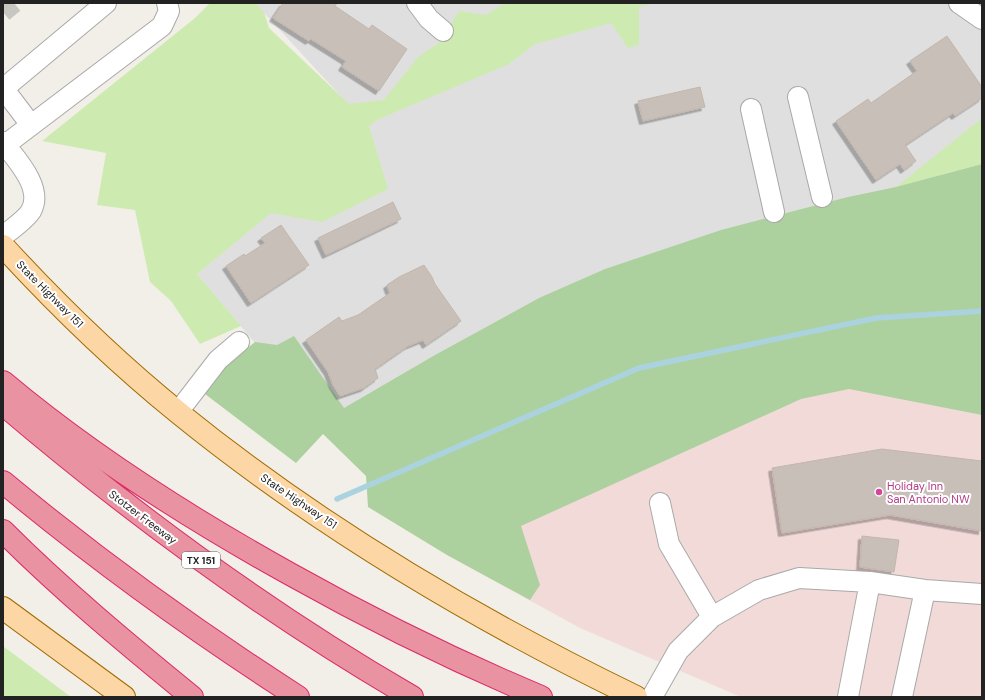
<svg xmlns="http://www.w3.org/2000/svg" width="985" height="700" viewBox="0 0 985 700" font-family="'DM Sans',sans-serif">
	<defs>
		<filter id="shadow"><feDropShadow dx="-3.5" dy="3.5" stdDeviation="0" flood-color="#0004"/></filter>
	</defs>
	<rect width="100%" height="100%" fill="#f2efe9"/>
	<path fill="#e0dfdf" d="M 255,3 L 982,3 L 982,148 L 906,197 L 327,429 L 197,274 L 347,103 Z"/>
	<path fill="#f2dad9" d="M 834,368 L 982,412 L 982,697 L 741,697 L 580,628 L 447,555 Z"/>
	<path fill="#cdebb0" d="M 210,3 L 255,3 L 264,12 L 269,28 L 349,104 L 384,100 L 418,57 L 440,42 L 459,11 L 486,15 L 505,3 L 655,3 L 639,7 L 639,45 L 628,48 L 611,23 L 535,44 L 509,64 L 379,119 L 369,126 L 388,189 L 322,222 L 271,213 L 197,274 L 241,326 L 200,344 L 171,301 L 150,282 L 135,210 L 97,205 L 106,153 L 42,141 L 195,18 Z
		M 982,118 L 982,164 L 896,187 Z
		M 3,646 L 71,697 L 3,697 Z"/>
	<path fill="#add19e" d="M 982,164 L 982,415 L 849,389 L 801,399 L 521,526 L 540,585 L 530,600 L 447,555 L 368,507 L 366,476 L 323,434 L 296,463 L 205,394 L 217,372 L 255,342 L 277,345 L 294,336 L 344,408 L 435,355 L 539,298 L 605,269 L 721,230 L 848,197 L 896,187 Z"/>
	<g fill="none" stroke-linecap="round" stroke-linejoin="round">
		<path stroke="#aad3df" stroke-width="5.5" d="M 337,499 L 639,368 L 876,318 L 982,311"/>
	</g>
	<path fill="#c7bfb8" stroke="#c4b6ab" filter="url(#shadow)" d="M 283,3 L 337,3 L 335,6 L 369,29 L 372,25 L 407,49 L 379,91 L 342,67 L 346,61 L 311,39 L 309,41 L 273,18 Z
		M 947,36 L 982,87 L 982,98 L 955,116 L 953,113 L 905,145 L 916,161 L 904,170 L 900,164 L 876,180 L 836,121 L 868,99 L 871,103 L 917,71 L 910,61 Z
		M 700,87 L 705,107 L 643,121 L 638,101 Z
		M 393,202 L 401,219 L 326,255 L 318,238 Z
		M 281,225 L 309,265 L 251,303 L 226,266 L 244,254 L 245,256 L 265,243 L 261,238 Z
		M 424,265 L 432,277 L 435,284 L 461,321 L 426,345 L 423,340 L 408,346 L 375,369 L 378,378 L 364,388 L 340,396 L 333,385 L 328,372 L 306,340 L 339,317 L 342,321 L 358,315 L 390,293 L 387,285 L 399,277 Z
		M 882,449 L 982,461 L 982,531 L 890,515 L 782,533 L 772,468 Z
		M 862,536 L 899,540 L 894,572 L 860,567 Z"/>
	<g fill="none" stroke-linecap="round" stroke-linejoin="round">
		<path stroke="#c8c6c1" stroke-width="20" stroke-dasharray="20 10" stroke-linecap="butt" d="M 3,12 L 14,3"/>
		<g stroke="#a9a9a9" stroke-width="22">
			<path id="minor" d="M 417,3 L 429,19 L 443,31
				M 959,3 L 982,19
				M 3,88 L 31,125
				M 3,89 L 106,3
				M 798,97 L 822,197
				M 751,109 L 774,212
				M 3,142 C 16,159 44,188 31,211 C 26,219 11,230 3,236
				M 5,145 L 162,26 L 169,11 L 167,3
				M 178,412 L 218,360 L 239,342
				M 660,503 L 669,544 L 712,617
				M 652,697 L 678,651 L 712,617 L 759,590 L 799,578 L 870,582 L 925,590 L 982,594
				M 848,697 L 870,582
				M 902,697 L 925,590"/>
		</g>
		<g stroke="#a06b00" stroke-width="24">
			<path id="major" d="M 3,246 C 58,306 117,363 180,414 C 317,525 477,620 636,697
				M 3,608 L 124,697"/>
		</g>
		<g stroke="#dc2a67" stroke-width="24">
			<path id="highway" d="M 3,382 C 91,456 189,518 290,574 C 372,620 455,661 541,697
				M 3,404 C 131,513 267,613 412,697
				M 3,482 C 97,560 195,631 298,697
				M 3,531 C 62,590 127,644 192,697"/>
		</g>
		<use href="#minor" stroke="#fff" stroke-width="20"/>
		<use href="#major" stroke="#fcd6a4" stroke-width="22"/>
		<use href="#highway" stroke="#e892a2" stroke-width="22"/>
	</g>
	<circle fill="#d1479c" stroke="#fff" stroke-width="1.5" cx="879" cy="492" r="4"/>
	<g text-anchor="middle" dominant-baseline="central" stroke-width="4" stroke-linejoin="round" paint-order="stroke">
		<rect fill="#fff" stroke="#646464" stroke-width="1" x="182" y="552" width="38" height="16" rx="3"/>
		<g font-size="10" font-weight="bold" fill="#222">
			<text x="201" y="560">TX 151</text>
		</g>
		<g font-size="11" fill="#222" stroke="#fff">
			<text transform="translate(50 294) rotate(45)">State Highway 151</text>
			<text transform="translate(299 501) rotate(34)">State Highway 151</text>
			<text transform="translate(143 517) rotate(37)">Stotzer Freeway</text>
		</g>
		<g font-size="11" fill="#b23c85" stroke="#fff" text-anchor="start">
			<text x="887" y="486">Holiday Inn<tspan x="887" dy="13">San Antonio NW</tspan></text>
		</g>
	</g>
	<rect width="985" height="700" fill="none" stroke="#222222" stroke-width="8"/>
</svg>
